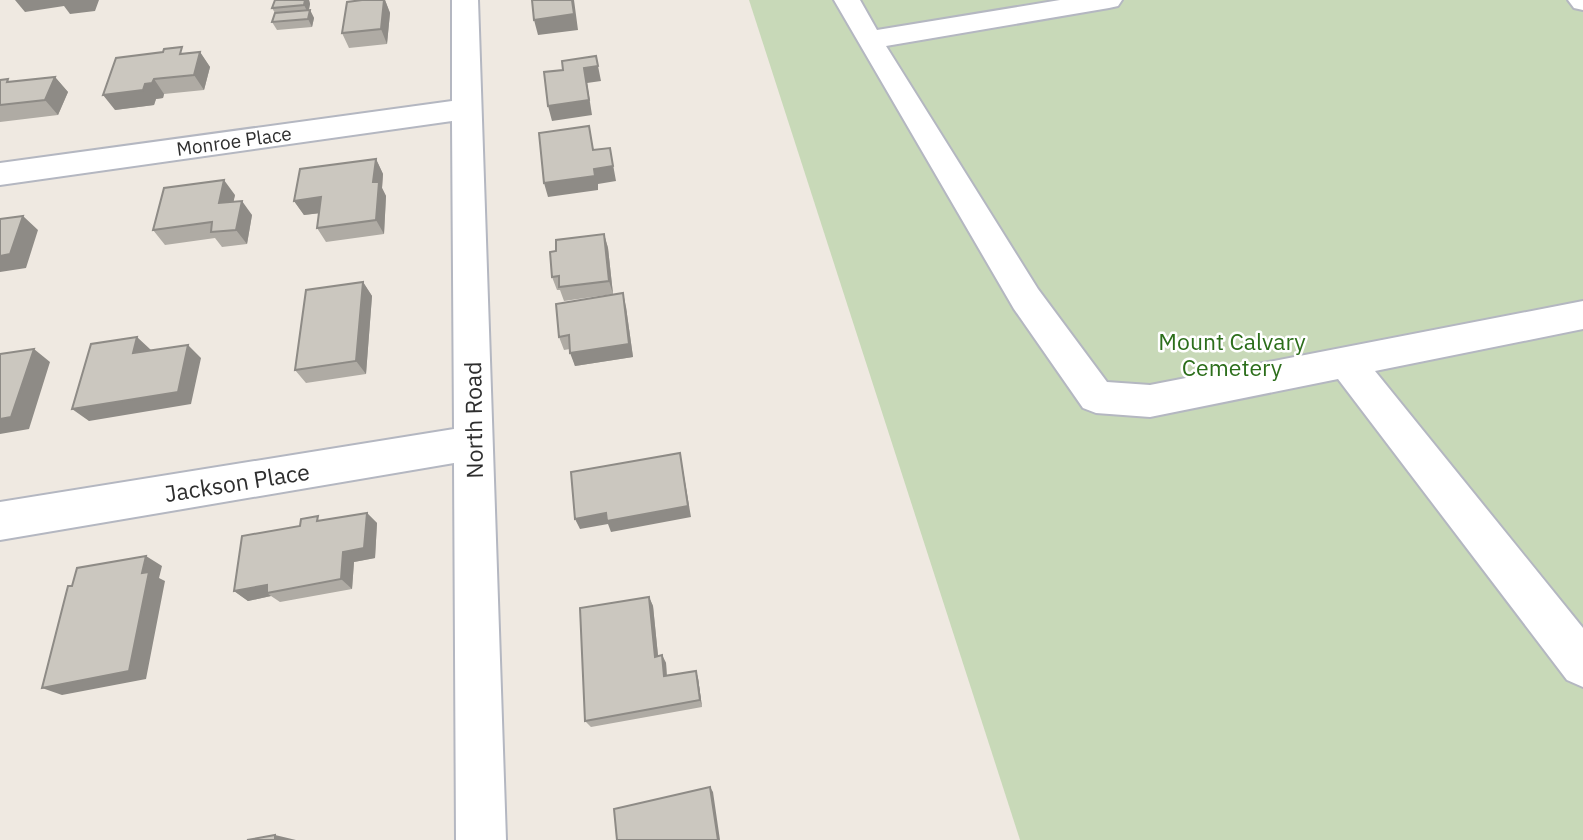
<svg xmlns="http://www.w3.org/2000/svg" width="1583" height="840" viewBox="0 0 1583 840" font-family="'IBM Plex Sans',sans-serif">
	<rect width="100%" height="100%" fill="#efe9e1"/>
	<path fill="#c8d9b8" d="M 749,0 L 1583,0 L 1583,840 L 1020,840 Z"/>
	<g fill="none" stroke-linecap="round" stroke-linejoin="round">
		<g stroke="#b4b7c1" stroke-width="4">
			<path id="minor" d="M 452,0 L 478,0 L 506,840 L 456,840 L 454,463 L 0,540 L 0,502 L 454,429 L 452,121 L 0,185 L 0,163 L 452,101 Z
				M 834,0 L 860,0 L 877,30 L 1060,0 L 1122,0 L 1118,6 L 1109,8 L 886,46 L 1038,289 L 1107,382 L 1150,385 L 1583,301 L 1583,329 L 1375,371 L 1583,628 L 1583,687 L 1567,680 L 1338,379 L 1150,417 L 1096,413 L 1083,408 L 1014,309 Z
				M 1568,0 L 1583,0 L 1583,10 L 1574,8 Z"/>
		</g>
		<use href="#minor" fill="#fff" fill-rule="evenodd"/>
	</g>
	<path fill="#afaba4" d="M 275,0 L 309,0 L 310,4 L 309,10 L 310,10 L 314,18 L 312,27 L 277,30 L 272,22 L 275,13 L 272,8 Z
		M 355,0 L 389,0 L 385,0 L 390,13 L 387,44 L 349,48 L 342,33 Z
		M 200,52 L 210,67 L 204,90 L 164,94 L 163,98 L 156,99 L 154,105 L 115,110 L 186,53 Z
		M 55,77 L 68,92 L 58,115 L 0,122 L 0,80 L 11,82 Z
		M 376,159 L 383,174 L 382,188 L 386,196 L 384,234 L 326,242 L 317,228 L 319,213 L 304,215 L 294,201 Z
		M 235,195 L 233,202 L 252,215 L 247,244 L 222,247 L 215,238 L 165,245 L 153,230 Z
		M 604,234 L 608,248 L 613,294 L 564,301 L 560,290 L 557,290 L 552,277 L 556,251 Z
		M 363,282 L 372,296 L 366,374 L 306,383 L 295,370 Z
		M 626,307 L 633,357 L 575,366 L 570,349 L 564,350 L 559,337 Z
		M 367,513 L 377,523 L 375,558 L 354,562 L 352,589 L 280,602 L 271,596 L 248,601 L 234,591 L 300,526 L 323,520 Z
		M 649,597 L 653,606 L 658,656 L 662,655 L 666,663 L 667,675 L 698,678 L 702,707 L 591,727 L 585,721 Z"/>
	<path fill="#8e8b86" d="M 15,0 L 99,0 L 95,11 L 70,14 L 64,6 L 25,12 Z
		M 305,0 L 309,0 L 310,4 L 308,13 L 304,5 Z
		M 384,0 L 385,0 L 390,13 L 387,44 L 381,29 Z
		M 572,0 L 574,0 L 578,30 L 538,35 L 534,20 Z
		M 310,10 L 314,18 L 312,27 L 308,19 Z
		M 200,52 L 210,67 L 204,90 L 194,75 Z
		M 596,56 L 601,81 L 587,83 L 592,115 L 552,121 L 548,106 Z
		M 55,77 L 68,92 L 58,115 L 45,100 Z
		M 154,79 L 164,94 L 163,98 L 156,99 L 154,105 L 115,110 L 103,95 L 145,84 Z
		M 610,148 L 616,181 L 598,184 L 598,190 L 548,197 L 544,183 L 594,169 Z
		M 376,159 L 383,174 L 382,188 L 386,196 L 384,234 L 376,220 L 373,182 Z
		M 224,180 L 235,195 L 230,218 L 219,203 Z
		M 321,197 L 330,212 L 304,215 L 294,201 Z
		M 242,201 L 252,215 L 247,244 L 236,230 Z
		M 23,216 L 38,230 L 26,268 L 0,272 L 0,256 Z
		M 604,234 L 608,248 L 613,294 L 609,281 Z
		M 363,282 L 372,296 L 366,374 L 356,361 Z
		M 623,293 L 626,307 L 633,357 L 575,366 L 570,353 Z
		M 137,337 L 151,350 L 148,366 L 133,353 Z
		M 188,345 L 201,358 L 191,404 L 89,421 L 72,409 Z
		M 34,349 L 50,362 L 29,429 L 0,434 L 0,419 Z
		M 680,453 L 691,517 L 611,532 L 608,524 L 580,529 L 575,519 Z
		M 367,513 L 377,523 L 375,558 L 354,562 L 352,589 L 341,579 L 343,552 Z
		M 146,556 L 162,566 L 159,578 L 165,581 L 146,679 L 62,695 L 42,688 L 142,573 Z
		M 267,585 L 267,593 L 271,596 L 248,601 L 234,591 Z
		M 649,597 L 653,606 L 659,665 L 655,657 Z
		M 662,655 L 666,663 L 667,683 L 664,676 Z
		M 696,671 L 698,678 L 702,707 L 700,700 Z
		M 710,787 L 713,792 L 720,840 L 718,840 Z
		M 275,835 L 296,840 L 275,840 Z"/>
	<path fill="#cbc7bf" stroke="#8e8b86" stroke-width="2" d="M 275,0 L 305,0 L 304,5 L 272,8 Z
		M 362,0 L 384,0 L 381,29 L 342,33 L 347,2 Z
		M 532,0 L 572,0 L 574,14 L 534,20 Z
		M 310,10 L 308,19 L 272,22 L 275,13 Z
		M 182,47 L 180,54 L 200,52 L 194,75 L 154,79 L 152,83 L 145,84 L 143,90 L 103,95 L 116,58 L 163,52 L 164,49 Z
		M 596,56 L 598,66 L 584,68 L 589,100 L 548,106 L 544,72 L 563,70 L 562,61 Z
		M 55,77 L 45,100 L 0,105 L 0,80 L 8,79 L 7,82 Z
		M 589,126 L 593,150 L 610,148 L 613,166 L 594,169 L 595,176 L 544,183 L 539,133 Z
		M 376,159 L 373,182 L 379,182 L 376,220 L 317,228 L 321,197 L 294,201 L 300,169 Z
		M 224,180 L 219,203 L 242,201 L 236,230 L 211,232 L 212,222 L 153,230 L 164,188 Z
		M 23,216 L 10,254 L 0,256 L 0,219 Z
		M 604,234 L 609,281 L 559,287 L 559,276 L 552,277 L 550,252 L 556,251 L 556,240 Z
		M 363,282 L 356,361 L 295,370 L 306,290 Z
		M 623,293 L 629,344 L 570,353 L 569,335 L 559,337 L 556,304 Z
		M 137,337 L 133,353 L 188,345 L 178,392 L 72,409 L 91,344 Z
		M 34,349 L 11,417 L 0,419 L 0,354 Z
		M 680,453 L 688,506 L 607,521 L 606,513 L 575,519 L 571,472 Z
		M 367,513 L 364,548 L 343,552 L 341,579 L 267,593 L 267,585 L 234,591 L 242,536 L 300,526 L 301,519 L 318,516 L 317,521 Z
		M 146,556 L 142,573 L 149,572 L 129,671 L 42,688 L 68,586 L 72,586 L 77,568 Z
		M 649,597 L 655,657 L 662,655 L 664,676 L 696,671 L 700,700 L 585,721 L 580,608 Z
		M 710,787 L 718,840 L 617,840 L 614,809 Z
		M 275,835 L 275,840 L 247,840 Z"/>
	<g text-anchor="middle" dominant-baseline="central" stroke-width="5" stroke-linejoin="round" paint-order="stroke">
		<g font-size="19" fill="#2e2e2e" stroke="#fff">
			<text transform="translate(234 141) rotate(-8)">Monroe Place</text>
		</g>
		<g font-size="23" fill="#2c6e1b" stroke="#fff">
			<text x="1232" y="341">Mount Calvary<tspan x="1232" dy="26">Cemetery</tspan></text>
		</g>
		<g font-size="23" fill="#2e2e2e" stroke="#fff">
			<text transform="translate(473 420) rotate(-91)">North Road</text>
			<text transform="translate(237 482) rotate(-9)">Jackson Place</text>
		</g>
	</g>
</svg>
